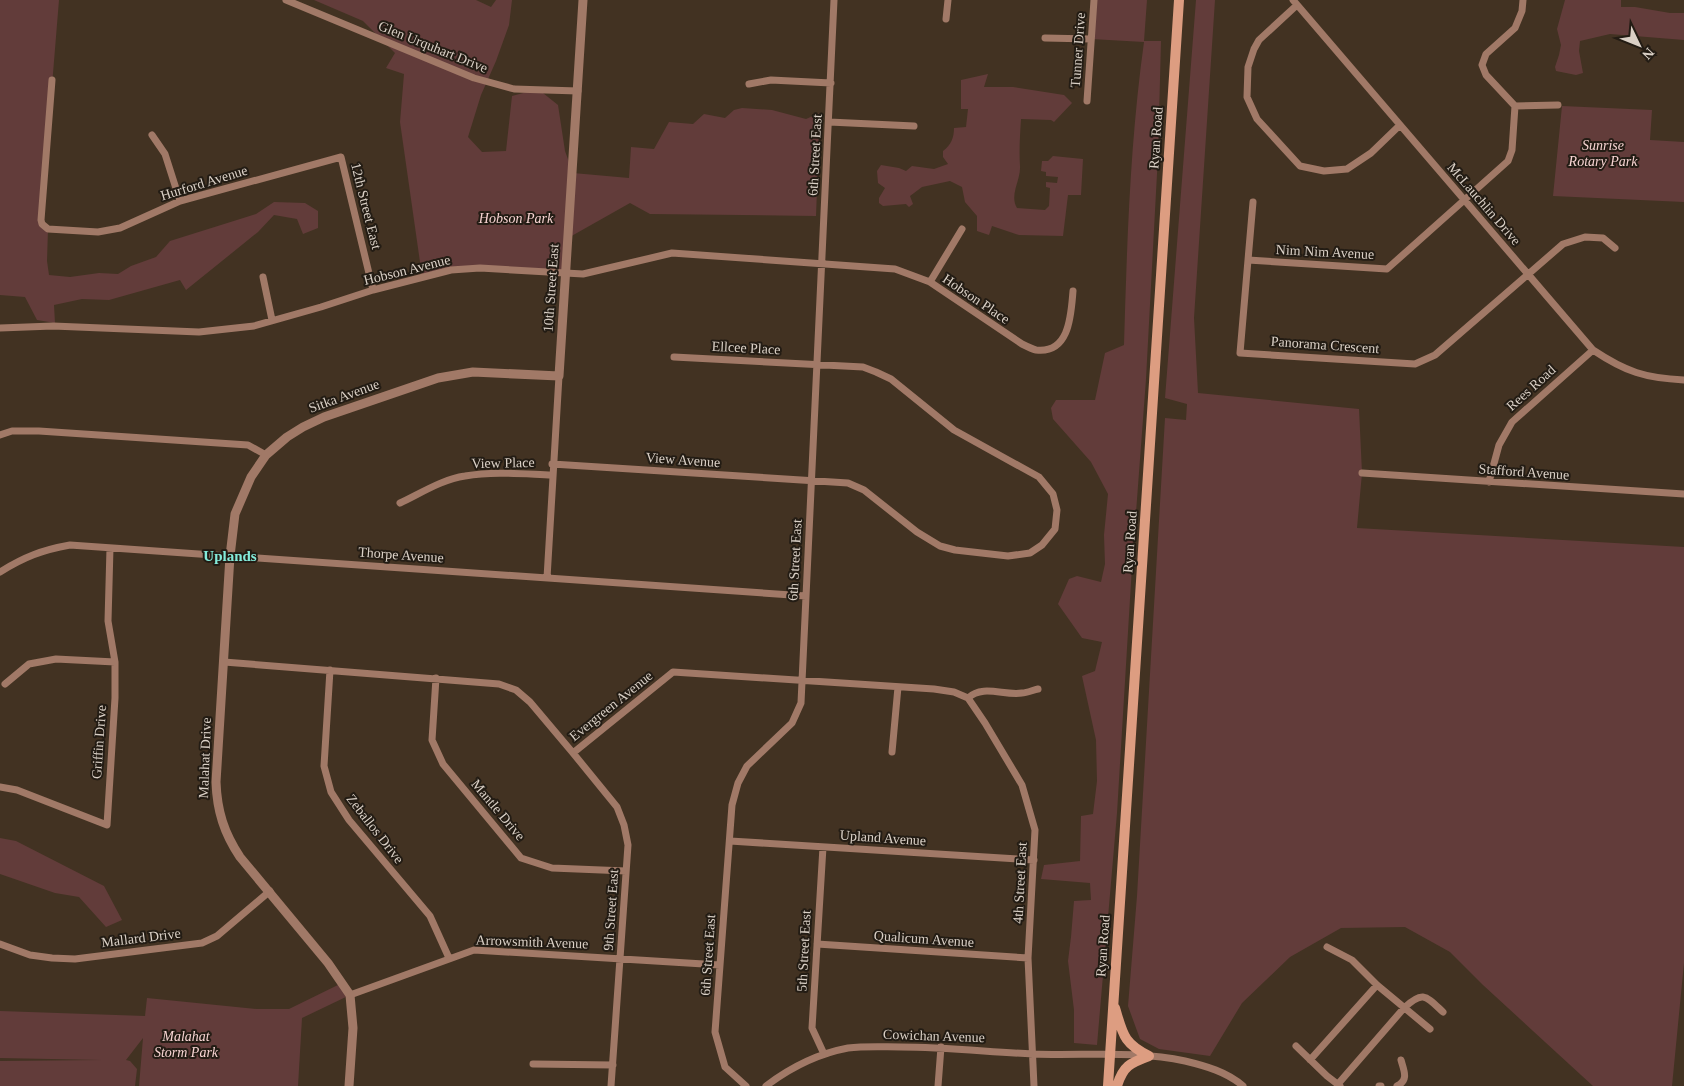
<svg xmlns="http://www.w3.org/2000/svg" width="1684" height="1086" viewBox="0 0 1684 1086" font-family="'Times New Roman',serif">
	<rect width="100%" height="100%" fill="#423222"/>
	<path fill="#623c3a" d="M 0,0 L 59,0 L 41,220 L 48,229 L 47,261 L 49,275 L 70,277 L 99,273 L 118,274 L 131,266 L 156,257 L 170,241 L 256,214 L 274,202 L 305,203 L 318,211 L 318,228 L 303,234 L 297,219 L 274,215 L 258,232 L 186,290 L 180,280 L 109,300 L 82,299 L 54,305 L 55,323 L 37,320 L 25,297 L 0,295 Z
		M 314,0 L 476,0 L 491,7 L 496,0 L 512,0 L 509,25 L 496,61 L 481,95 L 468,137 L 482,152 L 506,151 L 512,96 L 538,89 L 558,105 L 565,151 L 573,173 L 629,178 L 631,147 L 654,149 L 669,122 L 693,124 L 704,114 L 725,118 L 734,110 L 742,108 L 772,110 L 806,119 L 820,113 L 816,216 L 650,214 L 630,203 L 568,238 L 566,274 L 480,268 L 422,276 L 400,122 L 404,74 L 386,68 L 395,53 L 363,21 Z
		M 1094,0 L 1147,0 L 1144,41 L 1161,41 L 1158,155 L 1146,379 L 1132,566 L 1117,813 L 1097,1045 L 1074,1043 L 1074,1010 L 1068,961 L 1071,937 L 1074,901 L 1091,900 L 1090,883 L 1041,879 L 1044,865 L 1080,861 L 1081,816 L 1093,814 L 1097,781 L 1096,740 L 1082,676 L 1095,671 L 1102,642 L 1082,638 L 1058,604 L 1069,579 L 1077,576 L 1101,582 L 1105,564 L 1104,535 L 1108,494 L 1091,462 L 1053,419 L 1051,408 L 1056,400 L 1095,400 L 1105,353 L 1124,345 C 1127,243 1130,142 1144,42 L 1091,39 Z
		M 1196,0 L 1215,0 L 1194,318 L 1198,393 L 1359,409 L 1362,473 L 1357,528 L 1684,547 L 1684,963 L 1672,1086 L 1593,1086 L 1483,985 L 1450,952 L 1405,927 L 1341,928 L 1290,957 L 1242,1003 L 1210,1056 L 1159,1049 L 1140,1039 L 1128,1006 L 1137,896 L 1165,418 L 1186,420 L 1187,404 L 1165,398 Z
		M 1565,0 L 1621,0 L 1621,7 L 1635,7 L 1670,13 L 1684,13 L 1684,40 L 1610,34 L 1580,41 L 1579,51 L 1583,73 L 1576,75 L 1556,71 L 1555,67 L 1559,55 L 1561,45 L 1557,29 Z
		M 988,74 L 984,87 L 1013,87 L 1064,95 L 1072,103 L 1054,122 L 1051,120 L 1021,119 C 1020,135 1019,151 1020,166 C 1021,180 1009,195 1017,208 L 1045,210 L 1049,206 L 1050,188 L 1046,187 L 1046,182 L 1057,183 L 1058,177 L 1046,176 L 1046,172 L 1041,171 L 1042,161 L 1048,161 L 1053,156 L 1083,159 L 1081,195 L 1068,195 L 1063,236 L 1019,235 L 992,226 L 989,235 L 977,231 L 977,216 L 965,202 L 962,187 L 950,181 L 922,187 L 910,196 L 913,204 L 909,207 L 906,204 L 883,206 L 879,203 L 879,198 L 885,188 L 878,183 L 877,171 L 881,165 L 899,168 L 906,171 L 912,166 L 934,169 L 948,164 L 943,157 L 943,151 C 951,145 954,138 954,128 L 966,127 L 968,109 L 961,109 L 961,80 Z
		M 1562,106 L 1652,110 L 1650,140 L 1684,142 L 1684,202 L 1553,196 Z
		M 0,838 L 16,841 L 104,886 L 122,920 L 106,927 L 79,897 L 55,893 L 0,874 Z
		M 342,983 L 350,995 L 302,1018 L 298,1086 L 139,1086 L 143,1038 L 126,1060 L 130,1061 L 137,1069 L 135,1086 L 0,1086 L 0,1061 L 101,1060 L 0,1058 L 0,1011 L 145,1016 L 147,998 L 257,1009 L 289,1009 Z"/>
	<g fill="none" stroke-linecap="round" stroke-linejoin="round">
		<path stroke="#a17967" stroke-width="7" d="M 286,0 L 474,78 L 514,89 L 578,91
			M 1293,0 L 1593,350 C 1626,372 1645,378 1684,380
			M 1297,5 L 1259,40 L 1254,49 L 1248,67 L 1247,97 L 1257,119 L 1300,166 L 1324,171 L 1347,169 L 1371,153 L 1400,125
			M 946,19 L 948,0
			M 1045,38 L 1091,39
			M 52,80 L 41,220 L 42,224 L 48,229 L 98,232 L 120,228 L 180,201 L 341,157 L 373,290
			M 749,84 L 771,80 L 831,83
			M 1087,101 L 1094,0
			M 1515,106 L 1558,105
			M 829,122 L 914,126
			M 152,135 L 165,154 L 180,201
			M 1253,202 L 1240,353 L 1415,364 L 1435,355 L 1563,244 L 1585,237 L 1603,238 L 1615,248
			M 1248,260 L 1387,269 L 1508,161 L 1512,150 L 1515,106 L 1486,75 L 1482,65 L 1486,54 L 1515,28 L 1522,11 L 1523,0
			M 263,277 L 272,320
			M 930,282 L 962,229
			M 0,328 L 53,326 L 199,332 L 254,326 L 321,307 L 373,290 L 451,270 L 480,268 L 583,274 L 672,253 L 895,269 L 930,282 L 1022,344 C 1026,346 1032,349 1036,350 C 1070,354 1071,314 1073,291
			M 0,435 L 12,431 L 39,431 L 248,445 L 266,455
			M 552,464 L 848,483 L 864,490 L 917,532 L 940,546 L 955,550 L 1008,556 L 1030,553 L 1042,545 L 1055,529 L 1057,510 L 1053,494 L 1039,477 L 954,430 L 891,379 L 876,372 L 863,367 L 674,357
			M 1362,473 L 1684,494
			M 1489,482 L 1499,445 L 1512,422 L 1593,350
			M 400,503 C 421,493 443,479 465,476 C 494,471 523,474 552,475
			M 0,572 C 24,557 42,550 70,545 L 806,596
			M 547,578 L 559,376
			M 224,662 L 499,684 L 516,690 L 530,702 L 573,753 L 673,672 L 934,689 L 954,692 L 968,698 C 983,684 1004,696 1022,693 C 1027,693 1033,690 1038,689
			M 330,670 L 324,766 L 331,792 L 349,820 L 430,916 L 449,958
			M 436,678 L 432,740 L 443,764 L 521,858 L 552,868 L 626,871
			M 5,684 L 29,664 L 56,659 L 115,662
			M 968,698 L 985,723 L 1022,785 L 1035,830 L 1028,958 L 1034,1086
			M 892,752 L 898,687
			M 573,753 L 617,807 L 624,825 L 628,845 L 611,1086
			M 0,787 L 17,790 L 107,825 L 115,698 L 115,662 L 108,621 L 110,548
			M 730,841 L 1034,860
			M 823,847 L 812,1028 L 824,1054
			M 0,944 L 30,955 L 52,958 L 75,959 L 202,943 L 217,936 L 270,891
			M 817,944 L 1028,958
			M 1327,947 L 1352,960 L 1377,985 L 1430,1029
			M 350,995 L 474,950 L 720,965
			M 1296,1046 L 1327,1076 L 1340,1086
			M 1310,1060 L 1377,985
			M 533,1064 L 613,1065
			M 1338,1084 L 1404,1008 C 1423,990 1426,996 1443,1012
			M 746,1086 L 725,1067 L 715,1032 L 732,805 L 738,783 L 747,766 L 792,723 L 801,703 L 834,0
			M 766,1086 C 791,1067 816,1054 848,1048 C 865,1046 883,1047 901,1047 C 945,1047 989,1052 1033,1054 C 1083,1056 1136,1050 1185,1061 C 1206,1066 1227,1072 1243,1086
			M 938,1086 L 941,1047
			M 1379,1086 L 1381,1086
			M 1397,1086 C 1409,1080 1404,1071 1401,1060"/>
		<path stroke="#a17967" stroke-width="9" d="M 349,1086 L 353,1028 L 350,995 L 328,963 L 240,857 C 224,833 217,811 216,782 L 230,556 L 235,514 L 251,477 L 266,455 L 287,437 L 303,427 L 324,417 L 438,378 L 473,372 L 559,376 L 583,0"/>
		<path stroke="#dd9d81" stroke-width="10" d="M 1115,1008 C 1123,1034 1123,1043 1149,1056
			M 1108,1086 L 1179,0
			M 1117,1086 C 1123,1066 1130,1063 1149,1056"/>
	</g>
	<g text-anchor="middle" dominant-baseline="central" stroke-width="4" stroke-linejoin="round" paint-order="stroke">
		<g font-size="14" fill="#dad0c6" stroke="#231c14">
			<text transform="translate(433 47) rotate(22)">Glen Urquhart Drive</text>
			<text transform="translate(1078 50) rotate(-86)">Tunner Drive</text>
			<text transform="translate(1156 138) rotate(-86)">Ryan Road</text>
			<text transform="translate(815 155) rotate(-87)">6th Street East</text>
			<text transform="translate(204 183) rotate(-17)">Hurford Avenue</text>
			<text transform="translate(1484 204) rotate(49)">McLauchlin Drive</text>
			<text transform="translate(366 206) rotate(76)">12th Street East</text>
			<text transform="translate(1325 252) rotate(3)">Nim Nim Avenue</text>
			<text transform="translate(407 270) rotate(-14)">Hobson Avenue</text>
			<text transform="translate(551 288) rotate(-86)">10th Street East</text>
			<text transform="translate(976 299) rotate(34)">Hobson Place</text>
			<text transform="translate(1325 345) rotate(4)">Panorama Crescent</text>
			<text transform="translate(746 348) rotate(3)">Ellcee Place</text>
			<text transform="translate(1531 388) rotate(-42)">Rees Road</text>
			<text transform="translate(344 396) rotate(-20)">Sitka Avenue</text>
			<text transform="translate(683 460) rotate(4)">View Avenue</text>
			<text transform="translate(503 463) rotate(-1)">View Place</text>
			<text transform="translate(1524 472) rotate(4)">Stafford Avenue</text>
			<text transform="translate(1130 542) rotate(-86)">Ryan Road</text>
			<text transform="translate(401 555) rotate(4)">Thorpe Avenue</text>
			<text transform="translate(795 560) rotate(-87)">6th Street East</text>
			<text transform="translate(611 706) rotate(-39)">Evergreen Avenue</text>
			<text transform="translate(99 742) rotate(-86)">Griffin Drive</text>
			<text transform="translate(205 758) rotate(-88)">Malahat Drive</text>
			<text transform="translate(498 810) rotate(50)">Mantle Drive</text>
			<text transform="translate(375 829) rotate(52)">Zeballos Drive</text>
			<text transform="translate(883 838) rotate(4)">Upland Avenue</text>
			<text transform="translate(1020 883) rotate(-87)">4th Street East</text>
			<text transform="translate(611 910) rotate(-86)">9th Street East</text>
			<text transform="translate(141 938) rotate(-7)">Mallard Drive</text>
			<text transform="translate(924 939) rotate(4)">Qualicum Avenue</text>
			<text transform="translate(532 942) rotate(2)">Arrowsmith Avenue</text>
			<text transform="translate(1103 946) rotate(-86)">Ryan Road</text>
			<text transform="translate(804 951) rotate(-87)">5th Street East</text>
			<text transform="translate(708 955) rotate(-86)">6th Street East</text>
			<text transform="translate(934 1036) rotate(2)">Cowichan Avenue</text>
		</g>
		<g font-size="14" font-style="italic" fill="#f7d4d2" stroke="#231c14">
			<text x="1603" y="145">Sunrise<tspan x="1603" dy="16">Rotary Park</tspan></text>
			<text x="516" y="218">Hobson Park</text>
			<text x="186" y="1036">Malahat<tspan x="186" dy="16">Storm Park</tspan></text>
		</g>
		<g font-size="15" font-weight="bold" fill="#84ebda" stroke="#231c14">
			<text x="230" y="556">Uplands</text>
		</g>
	</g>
	<g transform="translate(1639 45) rotate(133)" stroke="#231c14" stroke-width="4" paint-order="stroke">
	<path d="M0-4L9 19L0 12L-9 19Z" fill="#dad0c6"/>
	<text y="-8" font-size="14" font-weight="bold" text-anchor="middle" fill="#dad0c6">N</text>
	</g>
</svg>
